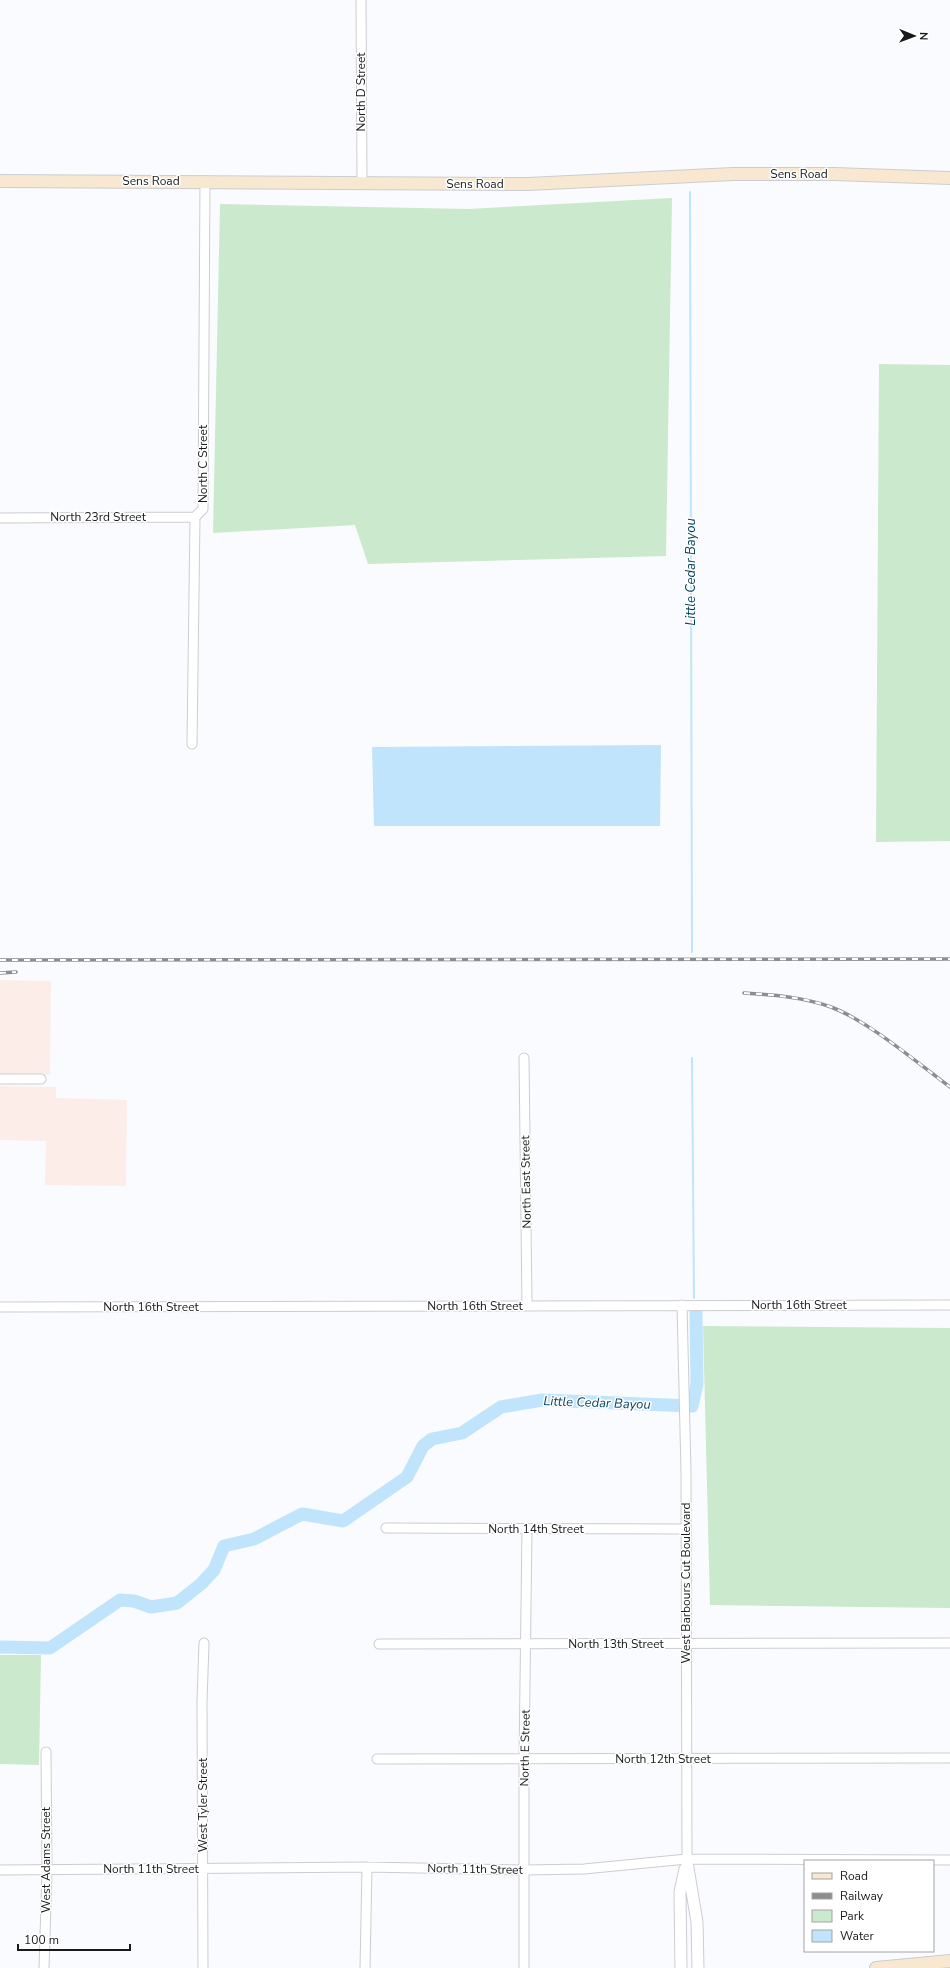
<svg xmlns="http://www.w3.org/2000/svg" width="950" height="1968" viewBox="0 0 950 1968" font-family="'Nunito Sans',sans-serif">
	<rect width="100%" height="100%" fill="#fafbfe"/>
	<path fill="#fdede9" d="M 0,980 L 51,981 L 50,1075 L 0,1075 Z
		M 0,1086 L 56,1087 L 56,1098 L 127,1100 L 126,1186 L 45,1185 L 46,1141 L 0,1140 Z"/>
	<path fill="#cae9cd" d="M 672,198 L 666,556 L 368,564 L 355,525 L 213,533 L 220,204 L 468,209 Z
		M 879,364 L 950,365 L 950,841 L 876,842 Z
		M 703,1326 L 950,1328 L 950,1608 L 710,1605 Z
		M 0,1655 L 41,1655 L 39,1765 L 0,1764 Z"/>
	<path fill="#bfe4fb" d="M 661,745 L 660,826 L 374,826 L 372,747 Z"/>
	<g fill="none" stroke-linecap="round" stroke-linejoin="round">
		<path stroke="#bfe4fb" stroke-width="2" d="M 690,192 L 692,952
			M 692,1058 L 694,1298"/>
		<path stroke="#bfe4fb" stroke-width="13" d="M 0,1647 L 50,1648 L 120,1600 L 134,1601 L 151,1607 L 177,1603 L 201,1584 L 214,1570 L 224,1546 L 254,1539 L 302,1514 L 343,1521 L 407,1477 L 423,1446 L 432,1439 L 462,1433 L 501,1407 L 542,1400 L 692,1406 L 697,1384 L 696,1313"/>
		<g stroke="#cccdd0" stroke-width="11">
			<path id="minor" d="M 361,0 L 362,183
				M 0,518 L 195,517
				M 192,744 L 195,517 L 203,509 L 205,181
				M 524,1058 L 527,1305
				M 0,1079 L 41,1079
				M 682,1305 L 686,1472 L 687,1862
				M 0,1307 L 950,1305
				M 386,1528 L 686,1529
				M 379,1644 L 950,1643
				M 377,1759 L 950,1758
				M 0,1870 L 367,1867 L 524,1870 L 584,1869 L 687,1859 L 950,1860
				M 44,1968 L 47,1870 L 46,1752
				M 203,1968 L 202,1702 L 204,1643
				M 365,1968 L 367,1867
				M 524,1968 L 524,1759 L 527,1529"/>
		</g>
		<g stroke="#cccdd0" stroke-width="13">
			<path id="tertiary" d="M 687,1862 L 697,1922 L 698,1968
				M 681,1968 L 680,1892 L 685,1869"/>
		</g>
		<g stroke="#cccdd0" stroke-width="14">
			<path id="secondary" d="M 0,181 L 528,184 L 733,174 L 834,174 L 950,178
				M 876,1968 L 950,1961"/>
		</g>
		<use href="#minor" stroke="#fff" stroke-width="9"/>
		<use href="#tertiary" stroke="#fff" stroke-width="11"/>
		<use href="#secondary" stroke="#f8e8d1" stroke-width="12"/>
		<g stroke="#8d8d8f" stroke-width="3.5">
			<path id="rail" d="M 0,960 L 950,959
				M 0,973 L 16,972
				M 744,993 C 774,995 803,997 831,1007 C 870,1022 916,1062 950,1087"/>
		</g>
		<use href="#rail" stroke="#fff" stroke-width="2" stroke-dasharray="6" stroke-linecap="butt"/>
	</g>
	<g text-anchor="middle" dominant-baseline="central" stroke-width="3" stroke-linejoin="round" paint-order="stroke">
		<g font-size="12" fill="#19191a" stroke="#fff">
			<text transform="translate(361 92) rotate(-90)">North D Street</text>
			<text x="799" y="174">Sens Road</text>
			<text x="151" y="181">Sens Road</text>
			<text x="475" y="184">Sens Road</text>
			<text transform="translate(203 464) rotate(-90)">North C Street</text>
			<text x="98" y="517">North 23rd Street</text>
			<text transform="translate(526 1182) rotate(-91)">North East Street</text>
			<text x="799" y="1305">North 16th Street</text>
			<text x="475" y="1306">North 16th Street</text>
			<text x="151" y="1307">North 16th Street</text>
			<text x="536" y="1529">North 14th Street</text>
			<text transform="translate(686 1583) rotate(-90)">West Barbours Cut Boulevard</text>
			<text x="616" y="1644">North 13th Street</text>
			<text transform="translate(525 1748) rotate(-89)">North E Street</text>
			<text x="663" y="1759">North 12th Street</text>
			<text transform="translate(203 1805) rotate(-90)">West Tyler Street</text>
			<text transform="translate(46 1860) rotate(-90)">West Adams Street</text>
			<text x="151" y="1869">North 11th Street</text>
			<text transform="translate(475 1869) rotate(1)">North 11th Street</text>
		</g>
		<g font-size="13" font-style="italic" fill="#003f5b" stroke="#fff">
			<text transform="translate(691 572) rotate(-90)">Little Cedar Bayou</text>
			<text transform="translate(597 1403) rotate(2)">Little Cedar Bayou</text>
		</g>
	</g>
	<rect x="804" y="1860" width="130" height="92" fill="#ffffff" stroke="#a3a3a3"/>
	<rect x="812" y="1873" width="20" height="6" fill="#f8e8d1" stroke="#a3a3a3"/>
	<text x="840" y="1880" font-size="12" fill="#19191a">Road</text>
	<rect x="812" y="1893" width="20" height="6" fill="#8d8d8f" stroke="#a3a3a3"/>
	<text x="840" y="1900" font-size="12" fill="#19191a">Railway</text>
	<rect x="812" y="1910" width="20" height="12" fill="#cae9cd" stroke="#a3a3a3"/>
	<text x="840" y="1920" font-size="12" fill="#19191a">Park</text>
	<rect x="812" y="1930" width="20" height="12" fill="#bfe4fb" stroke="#a3a3a3"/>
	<text x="840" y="1940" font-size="12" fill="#19191a">Water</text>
	<g transform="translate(914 36) rotate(91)" stroke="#ffffff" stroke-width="3" paint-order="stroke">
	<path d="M0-3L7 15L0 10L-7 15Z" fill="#19191a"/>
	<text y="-6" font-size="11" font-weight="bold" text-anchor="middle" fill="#19191a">N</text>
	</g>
	<path d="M18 1944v6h112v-6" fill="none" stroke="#19191a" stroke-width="2"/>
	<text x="24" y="1944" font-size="12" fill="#19191a" stroke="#ffffff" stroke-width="3" paint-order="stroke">100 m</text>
</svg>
